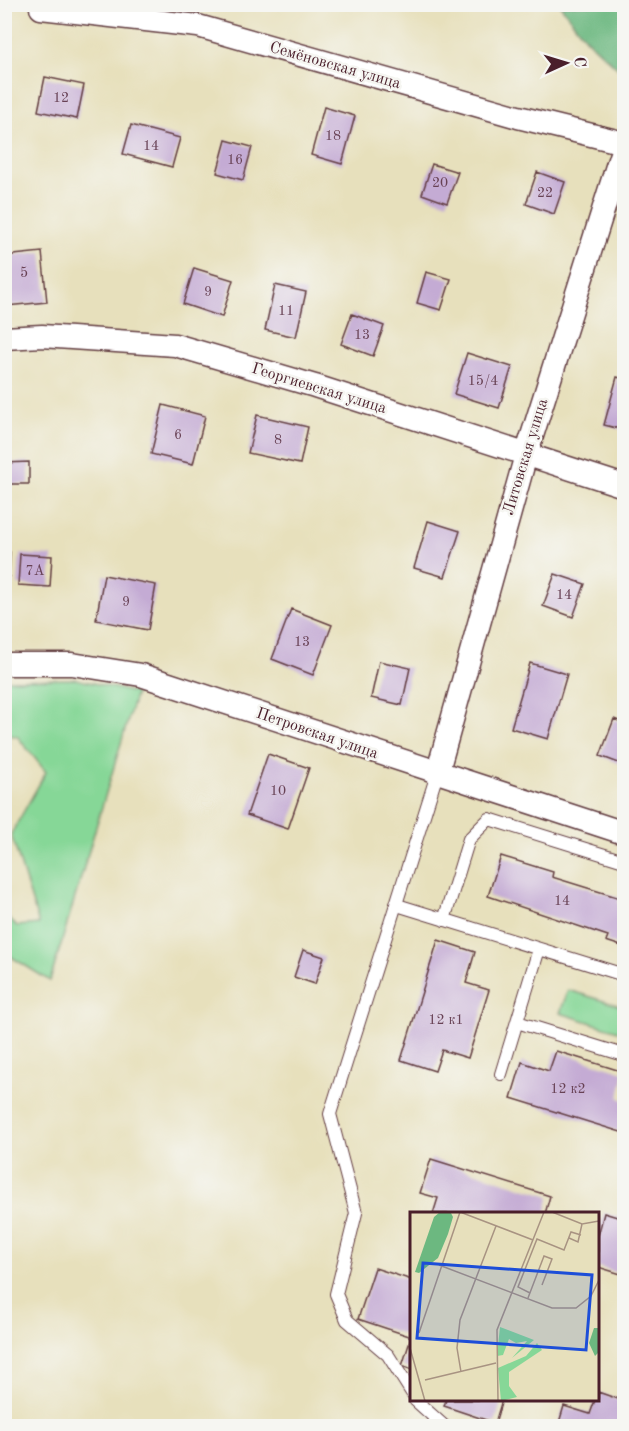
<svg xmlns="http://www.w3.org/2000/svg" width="629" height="1431" viewBox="0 0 629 1431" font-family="'Old Standard TT',serif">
	<rect width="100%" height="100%" fill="#f6f6f2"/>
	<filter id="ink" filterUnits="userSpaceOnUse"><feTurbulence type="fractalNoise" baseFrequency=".0167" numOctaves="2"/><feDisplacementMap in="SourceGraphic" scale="12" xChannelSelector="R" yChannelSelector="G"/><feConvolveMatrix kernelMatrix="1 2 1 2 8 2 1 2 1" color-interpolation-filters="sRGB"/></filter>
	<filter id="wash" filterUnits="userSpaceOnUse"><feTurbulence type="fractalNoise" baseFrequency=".008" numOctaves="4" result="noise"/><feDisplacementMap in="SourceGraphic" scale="24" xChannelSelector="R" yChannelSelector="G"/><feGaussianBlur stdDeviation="1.35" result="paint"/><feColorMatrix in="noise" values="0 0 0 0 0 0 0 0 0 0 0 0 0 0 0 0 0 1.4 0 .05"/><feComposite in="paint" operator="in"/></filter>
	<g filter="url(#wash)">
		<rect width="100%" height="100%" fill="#e7e0bc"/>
		<path fill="#86d797" stroke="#687b61" stroke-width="1.5" d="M 76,679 L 136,693 L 50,981 L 5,953 L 5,916 L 17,926 L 39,924 L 11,834 L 46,772 L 17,736 L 5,735 L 5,680 Z
			M 568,990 L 624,1007 L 624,1033 L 560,1013 Z"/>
		<path fill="#6cb880" stroke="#5b6c56" stroke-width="1.5" d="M 560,5 L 624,5 L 624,74 L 586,39 Z"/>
		<g id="blocks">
			<path fill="#c4abd4" d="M 45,77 L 84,85 L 77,119 L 38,111 Z
				M 324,107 L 355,116 L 342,164 L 311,155 Z
				M 131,125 L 180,138 L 172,167 L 123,154 Z
				M 226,140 L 252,147 L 243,180 L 217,173 Z
				M 432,164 L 458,172 L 447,203 L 422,194 Z
				M 537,172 L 565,182 L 554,214 L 526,204 Z
				M 42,252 L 47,302 L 6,306 L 4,256 Z
				M 194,268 L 233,280 L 222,317 L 183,304 Z
				M 426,272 L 451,279 L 441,310 L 417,303 Z
				M 275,285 L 306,292 L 296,337 L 265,330 Z
				M 352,314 L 384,326 L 373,356 L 341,344 Z
				M 467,353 L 512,367 L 499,408 L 454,394 Z
				M 617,377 L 624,379 L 624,430 L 604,425 Z
				M 163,405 L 205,416 L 193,464 L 151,454 Z
				M 257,415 L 308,427 L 300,464 L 248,453 Z
				M 29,462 L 29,484 L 4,484 L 4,463 Z
				M 428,521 L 460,531 L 445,577 L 414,568 Z
				M 4,552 L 10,552 L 9,578 L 4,578 Z
				M 20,554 L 52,556 L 50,587 L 18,585 Z
				M 555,574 L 585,584 L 573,617 L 543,606 Z
				M 104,575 L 156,585 L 148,630 L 96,620 Z
				M 291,609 L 332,625 L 313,675 L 272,659 Z
				M 379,661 L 410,668 L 402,705 L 371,698 Z
				M 530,663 L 567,674 L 548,739 L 511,728 Z
				M 614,719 L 624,723 L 624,765 L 600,756 Z
				M 268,754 L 309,768 L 288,829 L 247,815 Z
				M 501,856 L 553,872 L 552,877 L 620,898 L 618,903 L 624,905 L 624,947 L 606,941 L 608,936 L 488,896 Z
				M 438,940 L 475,952 L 466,983 L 489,990 L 468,1058 L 442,1050 L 435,1071 L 401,1060 Z
				M 303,950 L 324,957 L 315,984 L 294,977 Z
				M 556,1051 L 624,1072 L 619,1098 L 624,1100 L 624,1133 L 511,1098 L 522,1062 L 549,1071 Z
				M 431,1159 L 550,1196 L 545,1214 L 433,1214 L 438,1198 L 420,1193 Z
				M 604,1213 L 624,1219 L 624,1275 L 598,1267 L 598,1236 Z
				M 375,1268 L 412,1280 L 412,1337 L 358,1319 Z
				M 411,1338 L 412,1338 L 412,1370 L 402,1366 Z
				M 598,1392 L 624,1401 L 624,1426 L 558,1426 L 564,1406 L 590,1414 L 595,1400 L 598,1400 Z
				M 446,1400 L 502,1400 L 495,1423 L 444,1406 Z"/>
		</g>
	</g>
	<g filter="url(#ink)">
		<use href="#blocks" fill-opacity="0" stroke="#623c41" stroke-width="1.5"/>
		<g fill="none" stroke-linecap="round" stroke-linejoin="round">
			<g stroke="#623c41" stroke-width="14">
				<path id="lane" d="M 397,905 L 624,975
					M 444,920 L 469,839 L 489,819 L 624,861
					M 517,1022 L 624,1055
					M 501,1074 L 539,949
					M 412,1393 L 388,1355 L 347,1320 L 336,1294 L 356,1213 L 330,1114 L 437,774
					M 415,1400 L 444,1426"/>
			</g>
			<g stroke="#623c41" stroke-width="25">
				<path id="street" d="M 41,8 L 198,26 L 518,117 L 624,143
					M 4,338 L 42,336 L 175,345 L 315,386 L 624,486
					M 4,664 L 72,664 L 141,675 L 624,833
					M 437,774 L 526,455 L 624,144"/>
			</g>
			<use href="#lane" stroke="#fff" stroke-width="12"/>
			<use href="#street" stroke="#fff" stroke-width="22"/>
		</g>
	</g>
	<g text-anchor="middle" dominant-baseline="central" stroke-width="5" stroke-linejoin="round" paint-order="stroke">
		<g font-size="14" fill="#684255">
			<text x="61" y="98">12</text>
			<text x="333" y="136">18</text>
			<text x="151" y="146">14</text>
			<text x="235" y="160">16</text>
			<text x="440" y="183">20</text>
			<text x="545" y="193">22</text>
			<text x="24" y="273">5</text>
			<text x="208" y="292">9</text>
			<text x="286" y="311">11</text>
			<text x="362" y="335">13</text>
			<text x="483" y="381">15/4</text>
			<text x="178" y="435">6</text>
			<text x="278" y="440">8</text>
			<text x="35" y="571">7А</text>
			<text x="564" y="595">14</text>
			<text x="126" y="602">9</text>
			<text x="302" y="642">13</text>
			<text x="278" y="791">10</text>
			<text x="562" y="901">14</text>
			<text x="446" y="1020">12 к1</text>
			<text x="568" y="1089">12 к2</text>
		</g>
		<g font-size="16" fill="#4a1f2b" stroke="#f6f6f2">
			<text transform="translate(335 66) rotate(16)">Семёновская улица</text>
			<text transform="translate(319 389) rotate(17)">Георгиевская улица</text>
			<text transform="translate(526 457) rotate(-73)">Литовская улица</text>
			<text transform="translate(317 734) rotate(19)">Петровская улица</text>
		</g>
	</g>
	<g transform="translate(410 1212)">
		<rect width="189" height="189" fill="#e7e0bc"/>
		<path d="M 90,115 L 124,128 L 102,146 L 117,129 L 106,131 L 99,127 L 93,143 L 87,144 ZM 127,131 L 132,138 L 99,160 L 99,174 L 107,185 L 91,189 L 88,156 L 116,144 Z" fill="#86d797"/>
		<path d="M 30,0 L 41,1 L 43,5 L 38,22 L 28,46 L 9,61 L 5,60 L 24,5 ZM 184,116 L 189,116 L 189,140 L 185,144 L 179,131 Z" fill="#6cb880"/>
		<path fill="none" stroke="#a89382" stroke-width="1.5" d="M 142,0 L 172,12 L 189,9M 159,26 L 168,30 L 172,12M 29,53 L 142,96 L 166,96 L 181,84 L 189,68M 120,81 L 108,75 L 127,27 L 154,38 L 161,20 L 171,23M 118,86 L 134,44 L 142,47 L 132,73M 9,121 L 50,0 L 123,28M 0,136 L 15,189M 51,160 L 47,136 L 50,108 L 86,14M 15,168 L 86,151M 88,189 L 87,118 L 134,0"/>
		<path fill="#1d4ed8" fill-opacity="0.15" stroke="#1d4ed8" stroke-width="3" d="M 13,51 L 182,63 L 176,138 L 7,126 Z"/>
		<rect width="189" height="189" fill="none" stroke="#4a1f2b" stroke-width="3"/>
	</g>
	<rect width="629" height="1431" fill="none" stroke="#f6f6f2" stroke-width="24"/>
	<g transform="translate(566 63) rotate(86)" stroke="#f6f6f2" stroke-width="4.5" paint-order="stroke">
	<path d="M0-4.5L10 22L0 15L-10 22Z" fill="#4a1f2b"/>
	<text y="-9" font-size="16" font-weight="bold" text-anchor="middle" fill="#4a1f2b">С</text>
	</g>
</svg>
